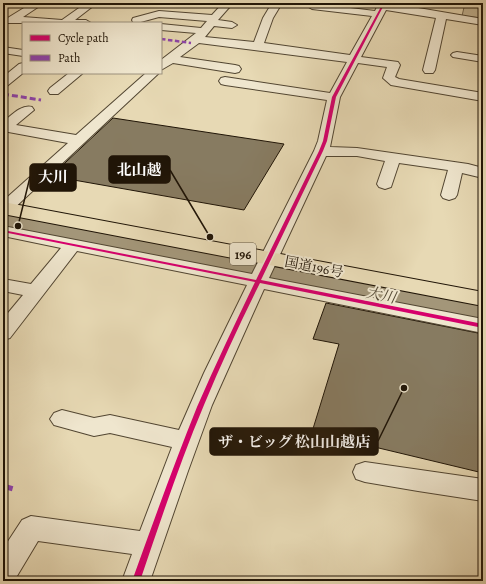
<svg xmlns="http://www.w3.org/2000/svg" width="486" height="584" viewBox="0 0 486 584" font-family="Alegreya,'Noto Serif JP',serif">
	<rect width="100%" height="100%" fill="#e7d9b4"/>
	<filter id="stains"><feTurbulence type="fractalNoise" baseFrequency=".005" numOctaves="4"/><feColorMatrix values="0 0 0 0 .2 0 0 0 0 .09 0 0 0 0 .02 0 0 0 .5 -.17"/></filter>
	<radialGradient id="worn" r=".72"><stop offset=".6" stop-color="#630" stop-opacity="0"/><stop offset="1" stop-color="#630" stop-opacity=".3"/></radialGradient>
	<path fill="#c5b897" stroke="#72664f" d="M 465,3 L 483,3 L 483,18 L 462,16 Z"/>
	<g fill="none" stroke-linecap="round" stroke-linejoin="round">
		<path fill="#a39679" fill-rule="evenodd" d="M 3,214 L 244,259 L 255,262 L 260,269 L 255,276 L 244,279 L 3,232 Z
			M 279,265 L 483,303 L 483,325 L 268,282 L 263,275 L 268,268 Z"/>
	</g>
	<path fill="#877b61" stroke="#201507" d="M 113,118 L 284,144 L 244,210 L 51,176 Z
		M 326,303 L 483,334 L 483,473 L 312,432 L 339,344 L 313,339 Z"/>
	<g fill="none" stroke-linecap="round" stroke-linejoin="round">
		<g stroke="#524632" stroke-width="2">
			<path id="minor" d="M 32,3 L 44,3 L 23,17 L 62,20 L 86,3 L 97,3 L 75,20 L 86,20 L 91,23 L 6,23 L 5,21 L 6,19 Z
				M 223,3 L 233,3 L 218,20 L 232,22 L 237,25 L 232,28 L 214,26 L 205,37 L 254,42 L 263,18 L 272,3 L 282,3 L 273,18 L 264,43 L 350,55 L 372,16 L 312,9 L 307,6 L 309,3 L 375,11 L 379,3 L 389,3 L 483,19 L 483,25 L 446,19 L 435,70 L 433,73 L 425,73 L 423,70 L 436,18 L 386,10 L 361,57 L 398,62 L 400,65 L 395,77 L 399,79 L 483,93 L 483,101 L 391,85 L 383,78 L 387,67 L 358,63 L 340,97 L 330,147 L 357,148 L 468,164 L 483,168 L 483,178 L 462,173 L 457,195 L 455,198 L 449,200 L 443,198 L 441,195 L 448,170 L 399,163 L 391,187 L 385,189 L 379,187 L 377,184 L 385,161 L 357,156 L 326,156 L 269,278 L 483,319 L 483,333 L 264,289 L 212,405 L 188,471 L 150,581 L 122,581 L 132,554 L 38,541 L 14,581 L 3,581 L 3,549 L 22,520 L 31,516 L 140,531 L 172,447 L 110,433 L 94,436 L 54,425 L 50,419 L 54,413 L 62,410 L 94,418 L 110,415 L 179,430 L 204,373 L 247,285 L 77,251 L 10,338 L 3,340 L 3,319 L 23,295 L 3,291 L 3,279 L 31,284 L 61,248 L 3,236 L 3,226 L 252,274 L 314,151 L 318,141 L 327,100 L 225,85 L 221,84 L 219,81 L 221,78 L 225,77 L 330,93 L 347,62 L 199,43 L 180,57 L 235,65 L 239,66 L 241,69 L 239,72 L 235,73 L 173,63 L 161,70 L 161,60 L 196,33 L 161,30 L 161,24 L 201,28 L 207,21 L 159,17 L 137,23 L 133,22 L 132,20 L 133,18 L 159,11 L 212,15 Z
				M 3,47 L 23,50 L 23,56 L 3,53 Z
				M 457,52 L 483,56 L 483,62 L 453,57 L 451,55 L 453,53 Z
				M 23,63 L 23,73 L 7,86 L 3,87 L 3,77 L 19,64 Z
				M 69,73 L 83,73 L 58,94 L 50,94 L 48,91 L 50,88 Z
				M 146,73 L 159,73 L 9,213 L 3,215 L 3,201 L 68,143 L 3,131 L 3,122 C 11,116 21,104 32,107 L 34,110 L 16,125 L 76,135 Z
				M 365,462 L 483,479 L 483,501 L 418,491 L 365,482 L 356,479 L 353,472 L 356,465 Z"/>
		</g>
		<g stroke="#201507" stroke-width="2">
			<path id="highway" d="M 3,202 L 483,292 L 483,306 L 3,214 Z"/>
		</g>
		<use href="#minor" fill="#efe6ce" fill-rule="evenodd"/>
		<use href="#highway" fill="#e7d9b4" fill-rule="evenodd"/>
		<path stroke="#8e44ad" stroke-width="2.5" stroke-dasharray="4.5 2.5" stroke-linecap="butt" d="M 161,39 L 191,43
			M 3,94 L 5,94"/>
		<path stroke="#8e44ad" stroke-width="3" stroke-dasharray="6 3" stroke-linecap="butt" d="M 3,94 L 41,100"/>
		<path stroke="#8e44ad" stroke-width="5" stroke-dasharray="10 5" stroke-linecap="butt" d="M 3,486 L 17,490"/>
		<g stroke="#efe6ce" stroke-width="3">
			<path id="cycleway" d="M 383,3 L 385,3 L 336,97 L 327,141 L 323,151 L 261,280 L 483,324 L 483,328 L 260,283 C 240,323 221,364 204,405 C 180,462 160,522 140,581 L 132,581 C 153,523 174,464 197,407 C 215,365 235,324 255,282 L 3,232 L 3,230 L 256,280 L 319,151 L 323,141 L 332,97 Z"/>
		</g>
		<use href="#cycleway" fill="#d6006c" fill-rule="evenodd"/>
	</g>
	<g text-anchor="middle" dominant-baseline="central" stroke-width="4" stroke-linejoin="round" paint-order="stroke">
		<rect fill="#efe6ce" stroke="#5e5443" stroke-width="1" x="230" y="243" width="26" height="22" rx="3"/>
		<g font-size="13" font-weight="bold" fill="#201507">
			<text x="243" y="254">196</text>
		</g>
		<g font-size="14" fill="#201507" stroke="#efe6ce">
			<text transform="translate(314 267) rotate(11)">国道196号</text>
		</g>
		<g font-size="15" font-style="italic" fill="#544935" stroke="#efe6ce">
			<text transform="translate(381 295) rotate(11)">大川</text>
		</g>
	</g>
	<path fill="none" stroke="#201507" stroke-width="1.5" d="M210 237L170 170M18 226L30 177M404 388L378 441"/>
	<g fill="#201507" stroke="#efe6ce" stroke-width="1.5">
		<circle cx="210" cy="237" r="4"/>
		<circle cx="18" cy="226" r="4"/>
		<circle cx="404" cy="388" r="4"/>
	</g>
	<g fill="#201507" stroke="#201507" stroke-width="1.5">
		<rect x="109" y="156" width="61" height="27" rx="4"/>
		<rect x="30" y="164" width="46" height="27" rx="4"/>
		<rect x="210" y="428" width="168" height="27" rx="4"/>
	</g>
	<g font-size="15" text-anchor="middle" font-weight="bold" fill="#fff">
		<text x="139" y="175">北山越</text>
		<text x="53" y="182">大川</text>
		<text x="294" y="447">ザ・ビッグ 松山山越店</text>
	</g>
	<rect width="486" height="584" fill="none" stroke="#e7d9b4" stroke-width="16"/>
	<rect x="4" y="4" width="478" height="576" fill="none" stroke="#201507" stroke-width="2"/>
	<rect x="8" y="8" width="470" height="568" fill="none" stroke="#201507"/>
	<rect x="22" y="22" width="140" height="52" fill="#efe6ce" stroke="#9c927e"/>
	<rect x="30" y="35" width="20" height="6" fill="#d6006c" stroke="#9c927e"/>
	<text x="58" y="42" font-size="12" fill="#201507">Cycle path</text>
	<rect x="30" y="55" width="20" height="6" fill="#8e44ad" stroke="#9c927e"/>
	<text x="58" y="62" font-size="12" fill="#201507">Path</text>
	<rect width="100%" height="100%" filter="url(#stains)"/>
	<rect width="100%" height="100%" fill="url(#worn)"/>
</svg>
